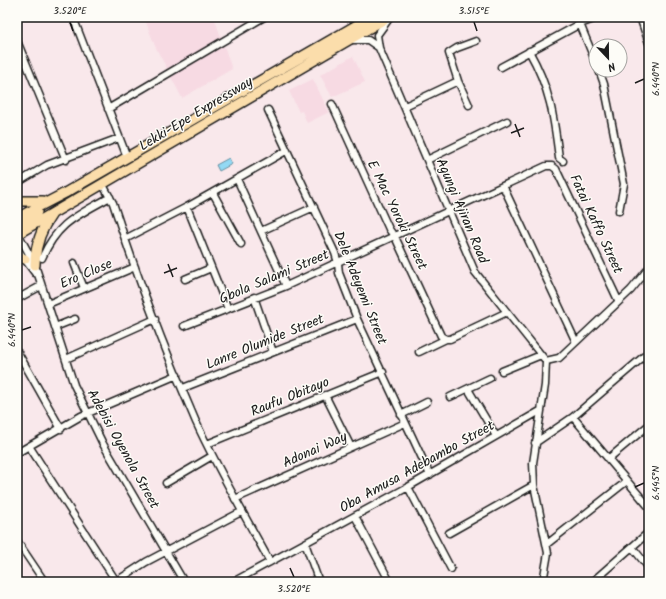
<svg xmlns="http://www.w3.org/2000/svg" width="666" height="599" viewBox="0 0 666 599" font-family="Kalam,sans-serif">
	<rect width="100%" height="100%" fill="#f9e8eb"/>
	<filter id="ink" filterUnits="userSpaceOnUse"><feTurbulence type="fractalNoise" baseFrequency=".025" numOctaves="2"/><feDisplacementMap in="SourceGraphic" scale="8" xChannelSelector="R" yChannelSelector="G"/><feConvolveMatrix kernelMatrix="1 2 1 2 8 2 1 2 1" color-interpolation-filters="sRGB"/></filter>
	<g filter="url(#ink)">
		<path fill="#f7dae3" d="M 144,17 L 214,17 L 232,69 L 182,98 L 155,46 Z
			M 353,56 L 365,82 L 332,97 L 320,75 Z
			M 313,79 L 329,112 L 307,123 L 302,111 L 299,112 L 289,91 Z"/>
		<path fill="#93d9f4" stroke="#638d9e" d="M 229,158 L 232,164 L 219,171 L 216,165 Z"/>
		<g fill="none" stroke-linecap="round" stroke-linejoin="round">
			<g stroke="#1c1c1c" stroke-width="9">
				<path id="minor" d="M 73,17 L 127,157
					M 640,17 L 649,43
					M 388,20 L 377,35 L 379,48 L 475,272 L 546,361 L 545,385 L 533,463 L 534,485 L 548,553 L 543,582
					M 580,24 L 596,63
					M 352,40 L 368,40 L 378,47
					M 17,41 L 66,160
					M 529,51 C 550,88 554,117 559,158 L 563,161
					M 501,67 L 580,24 L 599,17
					M 599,70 L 604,84 L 624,184 L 619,211
					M 332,104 L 389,229 L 396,239 L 441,336 L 446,339 L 450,339 L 507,312
					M 469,105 L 458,81 L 449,53 L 457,48 L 476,41
					M 405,106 L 458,81
					M 108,109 L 264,17
					M 268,110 L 335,253 L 338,263 L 339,273 L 357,319 L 430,475
					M 427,160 L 507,121
					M 237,179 L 286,286
					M 17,183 L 47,165 L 119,138
					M 103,185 L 113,203 C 137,277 165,351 196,422 C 218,470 245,516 270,562
					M 503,186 L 576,342
					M 213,193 L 241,244
					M 187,207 L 228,309
					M 19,231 L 21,239 L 35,265 L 74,385 L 103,444 L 184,582
					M 261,231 L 314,207
					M 125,239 L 187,207 L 286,151
					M 17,249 L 35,273
					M 42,258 C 58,222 77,216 110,197
					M 74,263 L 84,288
					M 185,279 L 211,268
					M 254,297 L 273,352
					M 17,299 L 41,286
					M 48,304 L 135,267
					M 184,326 L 286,286 L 546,166 L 552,166 L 556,169 L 618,300
					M 55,327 L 75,319
					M 17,351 L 61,429
					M 419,352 L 446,339
					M 66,359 L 155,319
					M 546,361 L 559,358 L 631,290 L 649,268
					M 502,371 L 541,355
					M 183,388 L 357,319
					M 468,389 L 496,436
					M 325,395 L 351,447
					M 450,397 L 490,378
					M 401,415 L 427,402
					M 573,417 L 649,507
					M 535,443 L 573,417 L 649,352
					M 207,444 L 383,372
					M 29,446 L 116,581
					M 17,453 L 81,416 L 177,375
					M 608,459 L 649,425
					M 166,483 L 212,456
					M 408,487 L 451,569
					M 235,499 L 405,423
					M 355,516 L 390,582
					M 449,533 L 534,485
					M 17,541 L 44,581
					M 305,543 L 319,582
					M 547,544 L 627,481
					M 632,547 L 649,568
					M 115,582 L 146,562 L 241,512
					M 233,582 L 408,487 L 540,411
					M 592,582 L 649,532"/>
			</g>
			<g stroke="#1c1c1c" stroke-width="12">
				<path id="highway" d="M 17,201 L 43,201
					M 17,218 L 65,193 L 371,17
					M 17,229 L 37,212
					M 17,234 L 388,17
					M 17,256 L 25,259
					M 35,265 C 35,247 41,229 52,214"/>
			</g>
			<use href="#minor" stroke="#fdfcf7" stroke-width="6"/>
			<use href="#highway" stroke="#fbddab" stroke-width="9"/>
		</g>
	</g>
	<path fill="none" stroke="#1c1c1c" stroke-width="1.5" d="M 70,22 L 73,31M 474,22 L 477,31M 635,83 L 644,79M 515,124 L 520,137M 511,133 L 524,128M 168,264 L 173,277M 164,273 L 177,268M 22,330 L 31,327M 635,487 L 644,483M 290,568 L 294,577"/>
	<g text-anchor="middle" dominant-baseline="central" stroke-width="3" stroke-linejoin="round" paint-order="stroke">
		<g font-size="14" fill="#1c1c1c" stroke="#fdfcf7">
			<text transform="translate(196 114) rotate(-31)">Lekki-Epe Expressway</text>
			<text transform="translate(462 211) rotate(67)">Agungi Ajiran Road</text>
			<text transform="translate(397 215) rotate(64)">E Mac Yoroki Street</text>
			<text transform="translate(596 224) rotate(65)">Fatai Kaffo Street</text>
			<text transform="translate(86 274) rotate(-23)">Ero Close</text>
			<text transform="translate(274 277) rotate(-23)">Gbola Salami Street</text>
			<text transform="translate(360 288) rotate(68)">Dele Adeyemi Street</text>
			<text transform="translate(265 342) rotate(-22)">Lanre Olumide Street</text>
			<text transform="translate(290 397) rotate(-22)">Raufu Obitayo</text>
			<text transform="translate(123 449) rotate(61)">Adebisi Oyenola Street</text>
			<text transform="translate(315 450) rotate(-24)">Adonai Way</text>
			<text transform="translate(417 467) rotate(-29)">Oba Amusa Adebambo Street</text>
		</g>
	</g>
	<rect width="666" height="599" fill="none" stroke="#fdfcf7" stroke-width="44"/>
	<g transform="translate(608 58) rotate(158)"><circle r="19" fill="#fdfcf7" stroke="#a3a29f"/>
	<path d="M0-3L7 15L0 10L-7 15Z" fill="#1c1c1c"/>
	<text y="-6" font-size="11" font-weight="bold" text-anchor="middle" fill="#1c1c1c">N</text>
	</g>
	<rect x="22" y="22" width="622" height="555" fill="none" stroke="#1c1c1c" stroke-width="1.5"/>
	<g font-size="10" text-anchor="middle" fill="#1c1c1c">
		<text x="70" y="14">3.520°E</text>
		<text x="474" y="14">3.515°E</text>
		<text transform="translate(655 79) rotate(-90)" y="4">6.440°N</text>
		<text transform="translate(11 330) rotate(-90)" y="4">6.440°N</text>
		<text transform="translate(655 483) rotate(-90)" y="4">6.445°N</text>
		<text x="294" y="592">3.520°E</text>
	</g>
</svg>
